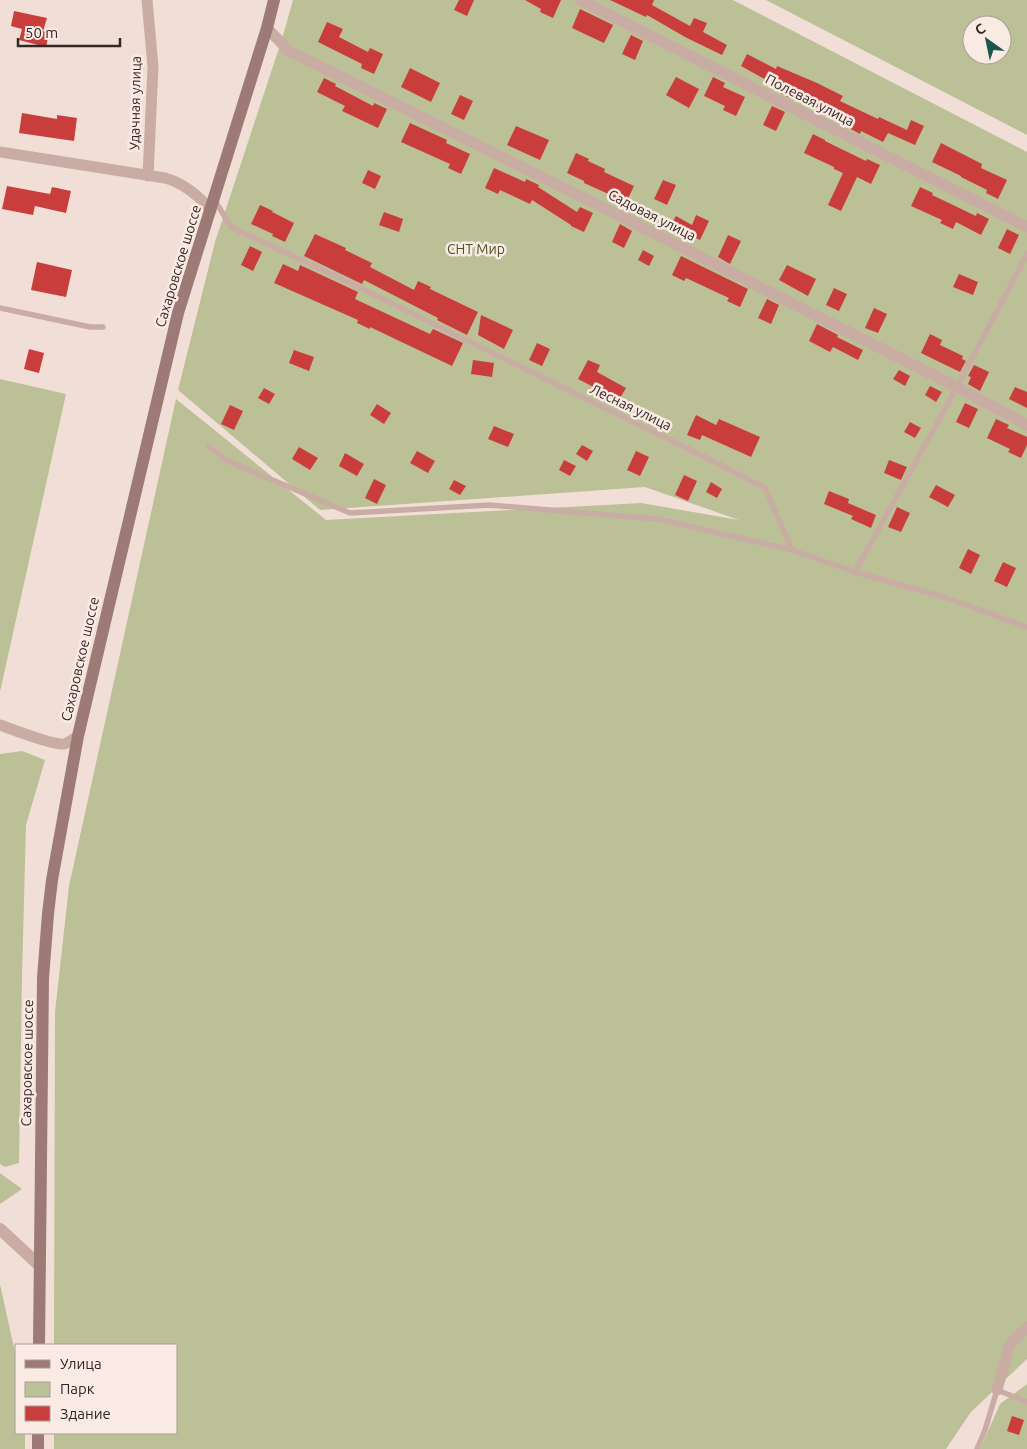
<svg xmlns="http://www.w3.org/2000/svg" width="1027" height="1449" viewBox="0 0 1027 1449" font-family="Ubuntu,sans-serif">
	<rect width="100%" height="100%" fill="#f1dfd7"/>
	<path fill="#bcc097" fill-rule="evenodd" d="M 293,0 L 733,0 L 1027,152 L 1027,1359 L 971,1412 L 946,1449 L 54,1449 L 54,1433 L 176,1433 L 176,1345 L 54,1345 L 55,1012 L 69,886 L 176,399 L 326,520 L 641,503 L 739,520 L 645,487 L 320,510 L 178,390 L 215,242 L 282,39 Z
		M 766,0 L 1027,0 L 1027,135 ZM 972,25 L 1002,25 L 1002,55 L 972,55 Z
		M 0,379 L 66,394 L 0,692 Z
		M 22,751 L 45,760 L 26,825 L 22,977 L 19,1163 L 5,1167 L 0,1164 L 0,754 Z
		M 0,1173 L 22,1189 L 0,1204 Z
		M 0,1284 L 16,1357 L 16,1433 L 25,1433 L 25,1449 L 0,1449 Z
		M 1027,1384 L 1027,1449 L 980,1449 L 1000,1404 Z"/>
	<path fill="#c93e3d" d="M 459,0 L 474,0 L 467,16 L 454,10 Z
		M 525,0 L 561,0 L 553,18 L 540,12 L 541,9 Z
		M 610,0 L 654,0 L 652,5 L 690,26 L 694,18 L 707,23 L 703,32 L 727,45 L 722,55 L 685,37 L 647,15 L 646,17 Z
		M 580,9 L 613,25 L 604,43 L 572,28 Z
		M 14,11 L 47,18 L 43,31 L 49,33 L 46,47 L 19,40 L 22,29 L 11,26 Z
		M 327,22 L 343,29 L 339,37 L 368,52 L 370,48 L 383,54 L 374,74 L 361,68 L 362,64 L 318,42 Z
		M 631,35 L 643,41 L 635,60 L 622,54 Z
		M 747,54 L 776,69 L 777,66 L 817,83 L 843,96 L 840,101 L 878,119 L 879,117 L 907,130 L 911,120 L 924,126 L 915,145 L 888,133 L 883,142 L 861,131 L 860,134 L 847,127 L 849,123 L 793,95 L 791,99 L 779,92 L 780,90 L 768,85 L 770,82 L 741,66 Z
		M 410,68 L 440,83 L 431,102 L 401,87 Z
		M 676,77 L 699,89 L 689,108 L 666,95 Z
		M 713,77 L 725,83 L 723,87 L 745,97 L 736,116 L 723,110 L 725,106 L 704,96 Z
		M 324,78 L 336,84 L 335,86 L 373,106 L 374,103 L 387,109 L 378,128 L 342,111 L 345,106 L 317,92 Z
		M 460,95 L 473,101 L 464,120 L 451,114 Z
		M 772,106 L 785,112 L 776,131 L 763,125 Z
		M 22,113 L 57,119 L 57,115 L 77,118 L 74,141 L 19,133 Z
		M 410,123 L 447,140 L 446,143 L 470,154 L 461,174 L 448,168 L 450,164 L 401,142 Z
		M 516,126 L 549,140 L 540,160 L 507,145 Z
		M 813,134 L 825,140 L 825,141 L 866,161 L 867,159 L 880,165 L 871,184 L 857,177 L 841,211 L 828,205 L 843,173 L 834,169 L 834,167 L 804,153 Z
		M 941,143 L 982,164 L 981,168 L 1007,180 L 998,199 L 986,193 L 987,190 L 961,177 L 961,176 L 932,162 Z
		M 576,153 L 589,159 L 588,161 L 605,169 L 604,172 L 634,186 L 625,205 L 612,199 L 613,196 L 584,183 L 584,181 L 567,173 Z
		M 494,168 L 525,182 L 526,179 L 539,185 L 538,187 L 577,212 L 580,207 L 593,213 L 584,232 L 571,226 L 571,225 L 532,200 L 530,204 L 500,190 L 498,194 L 485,188 Z
		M 368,170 L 381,176 L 375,189 L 362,183 Z
		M 663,180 L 676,185 L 667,205 L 654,199 Z
		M 7,186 L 50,194 L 52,187 L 71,191 L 66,213 L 35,206 L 33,215 L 2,209 Z
		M 920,187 L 933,193 L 932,195 L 976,216 L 977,213 L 989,219 L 981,235 L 956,222 L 953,229 L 940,223 L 942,220 L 911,206 Z
		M 260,205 L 273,211 L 272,212 L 294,223 L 285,242 L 272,236 L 273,234 L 251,224 Z
		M 384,212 L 403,219 L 399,232 L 379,225 Z
		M 696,215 L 709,221 L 700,240 L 670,226 L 676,216 L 692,225 Z
		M 620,224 L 632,231 L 624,248 L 612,242 Z
		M 1007,229 L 1019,235 L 1010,254 L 998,248 Z
		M 315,234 L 346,248 L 345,250 L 372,263 L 370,267 L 414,290 L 418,281 L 431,287 L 430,289 L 478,312 L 467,335 L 437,320 L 438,318 L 364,280 L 362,284 L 304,256 Z
		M 728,235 L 741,241 L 730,264 L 718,257 Z
		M 250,246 L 262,252 L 253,271 L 241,265 Z
		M 643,250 L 654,256 L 649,266 L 638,260 Z
		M 681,256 L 748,289 L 740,307 L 727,301 L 729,298 L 686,278 L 684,281 L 672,275 Z
		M 37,262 L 72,270 L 66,297 L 31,290 Z
		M 283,264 L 298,271 L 300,265 L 358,292 L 355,299 L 430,334 L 433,329 L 463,343 L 452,366 L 370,327 L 370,329 L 357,323 L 358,320 L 274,283 Z
		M 787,265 L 816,279 L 808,296 L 779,280 Z
		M 959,274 L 978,282 L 973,295 L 953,287 Z
		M 834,288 L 847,294 L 839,311 L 826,305 Z
		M 767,299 L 779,305 L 771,324 L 758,318 Z
		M 874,308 L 887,314 L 878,333 L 865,328 Z
		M 481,315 L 513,330 L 504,349 L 478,335 Z
		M 817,324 L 838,335 L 837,337 L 863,350 L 858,360 L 833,347 L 830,352 L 809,341 Z
		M 930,334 L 942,340 L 940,345 L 963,356 L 962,359 L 966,361 L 960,372 L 921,353 Z
		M 537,343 L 550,349 L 542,366 L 529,360 Z
		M 29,349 L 44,353 L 39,373 L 24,369 Z
		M 294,350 L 314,357 L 309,371 L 289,363 Z
		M 473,360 L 494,363 L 492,377 L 471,374 Z
		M 588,360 L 600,365 L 597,372 L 626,388 L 619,400 L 578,379 Z
		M 974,365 L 989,372 L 980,391 L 968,384 L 971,377 L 968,376 Z
		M 899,370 L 910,376 L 905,386 L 893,379 Z
		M 930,386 L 942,392 L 936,402 L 925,395 Z
		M 1015,387 L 1027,392 L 1027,408 L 1009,399 Z
		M 264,388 L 275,394 L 269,404 L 258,398 Z
		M 965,403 L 978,409 L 969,428 L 956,422 Z
		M 377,404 L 391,413 L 384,424 L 370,415 Z
		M 230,405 L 243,411 L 234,430 L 221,424 Z
		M 696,415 L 716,425 L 719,419 L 760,437 L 751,457 L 702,435 L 700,440 L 687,435 Z
		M 996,419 L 1009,425 L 1007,428 L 1027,437 L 1027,445 L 1021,458 L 1008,452 L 1010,449 L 987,438 Z
		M 910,422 L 921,428 L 915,438 L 904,432 Z
		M 494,426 L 514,434 L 508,447 L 488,439 Z
		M 582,445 L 593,451 L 587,461 L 576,454 Z
		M 299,447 L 318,458 L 310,470 L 292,459 Z
		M 417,451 L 435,461 L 428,473 L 410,463 Z
		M 636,451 L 649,457 L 640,476 L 627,470 Z
		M 345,453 L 364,464 L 357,476 L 339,466 Z
		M 564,460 L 576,466 L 570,476 L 559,470 Z
		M 889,460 L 907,467 L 901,480 L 884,473 Z
		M 684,475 L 697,481 L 688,501 L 675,495 Z
		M 374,479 L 386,485 L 377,504 L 365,498 Z
		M 454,480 L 466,486 L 460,495 L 449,489 Z
		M 711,482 L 722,489 L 717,498 L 706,492 Z
		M 936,485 L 955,495 L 948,507 L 929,497 Z
		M 829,491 L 849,499 L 848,503 L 876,515 L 871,528 L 851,519 L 853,516 L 824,504 Z
		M 897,507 L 910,513 L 901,532 L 888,527 Z
		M 968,549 L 980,555 L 971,574 L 959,568 Z
		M 1003,562 L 1016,568 L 1007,587 L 994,581 Z
		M 1012,1416 L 1024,1420 L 1019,1435 L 1007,1431 Z"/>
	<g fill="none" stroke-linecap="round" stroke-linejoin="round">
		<path stroke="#c9aca3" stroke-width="5.5" d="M 214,199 L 231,227 L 348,282 L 715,462 L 765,488 L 792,550 L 855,572 L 947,598 L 1027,627
			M 0,308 L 90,327 L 103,327
			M 209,447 L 228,461 L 350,513 L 490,505 L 658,519 L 792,550
			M 855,572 L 957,387 L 1027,254
			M 977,1449 L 985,1430 L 997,1390 L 1027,1402"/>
		<path stroke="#c9aca3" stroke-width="11" d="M 147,0 L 153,67 L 148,176
			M 580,0 L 1027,227
			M 267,28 L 289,51 L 602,207 L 957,387 L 1027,425
			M 0,152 L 165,178 C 183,183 198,195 211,210
			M 0,725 C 11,729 55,746 64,744 C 69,743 74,738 78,736
			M 997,1390 L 1010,1344 L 1027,1327"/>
		<path stroke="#c9aca3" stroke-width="12" d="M 0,1229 L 40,1266"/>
		<path stroke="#9d7a75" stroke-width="12" d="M 39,1345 L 43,978 L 48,914 L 52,880 L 78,736 L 178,313 L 267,28 L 274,0
			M 38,1449 L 38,1433"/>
	</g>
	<g text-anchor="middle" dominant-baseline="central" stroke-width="5" stroke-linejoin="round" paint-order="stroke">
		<g font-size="14" fill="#342625" stroke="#f9eae3">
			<text transform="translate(810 100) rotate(27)">Полевая улица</text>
			<text transform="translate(135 103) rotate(-89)">Удачная улица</text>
			<text transform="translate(652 215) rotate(27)">Садовая улица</text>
			<text transform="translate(178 266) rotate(-73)">Сахаровское шоссе</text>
			<text transform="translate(631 407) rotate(26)">Лесная улица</text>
			<text transform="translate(80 659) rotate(-77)">Сахаровское шоссе</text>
			<text transform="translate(27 1063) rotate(-89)">Сахаровское шоссе</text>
		</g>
		<g font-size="14" fill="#4d5329" stroke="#f9eae3">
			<text x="476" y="249">СНТ Мир</text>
		</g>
	</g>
	<rect x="15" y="1344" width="162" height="90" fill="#f9eae3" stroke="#aa9c97"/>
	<rect x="25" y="1360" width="25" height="8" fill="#9d7a75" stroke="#aa9c97"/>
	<text x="60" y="1369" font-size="15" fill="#342625">Улица</text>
	<rect x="25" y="1382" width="25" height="15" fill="#bcc097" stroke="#aa9c97"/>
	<text x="60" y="1394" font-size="15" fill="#342625">Парк</text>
	<rect x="25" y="1406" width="25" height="15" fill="#c93e3d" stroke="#aa9c97"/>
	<text x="60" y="1419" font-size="15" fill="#342625">Здание</text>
	<g transform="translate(987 40) rotate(327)"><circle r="24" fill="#f9eae3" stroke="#aa9c97"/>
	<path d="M0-4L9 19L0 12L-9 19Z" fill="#1a564c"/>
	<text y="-8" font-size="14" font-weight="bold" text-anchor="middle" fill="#342625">С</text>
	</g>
	<path d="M18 38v8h102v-8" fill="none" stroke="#342625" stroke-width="2.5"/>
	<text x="25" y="38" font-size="15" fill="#342625" stroke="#f9eae3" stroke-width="4" paint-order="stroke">50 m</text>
</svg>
